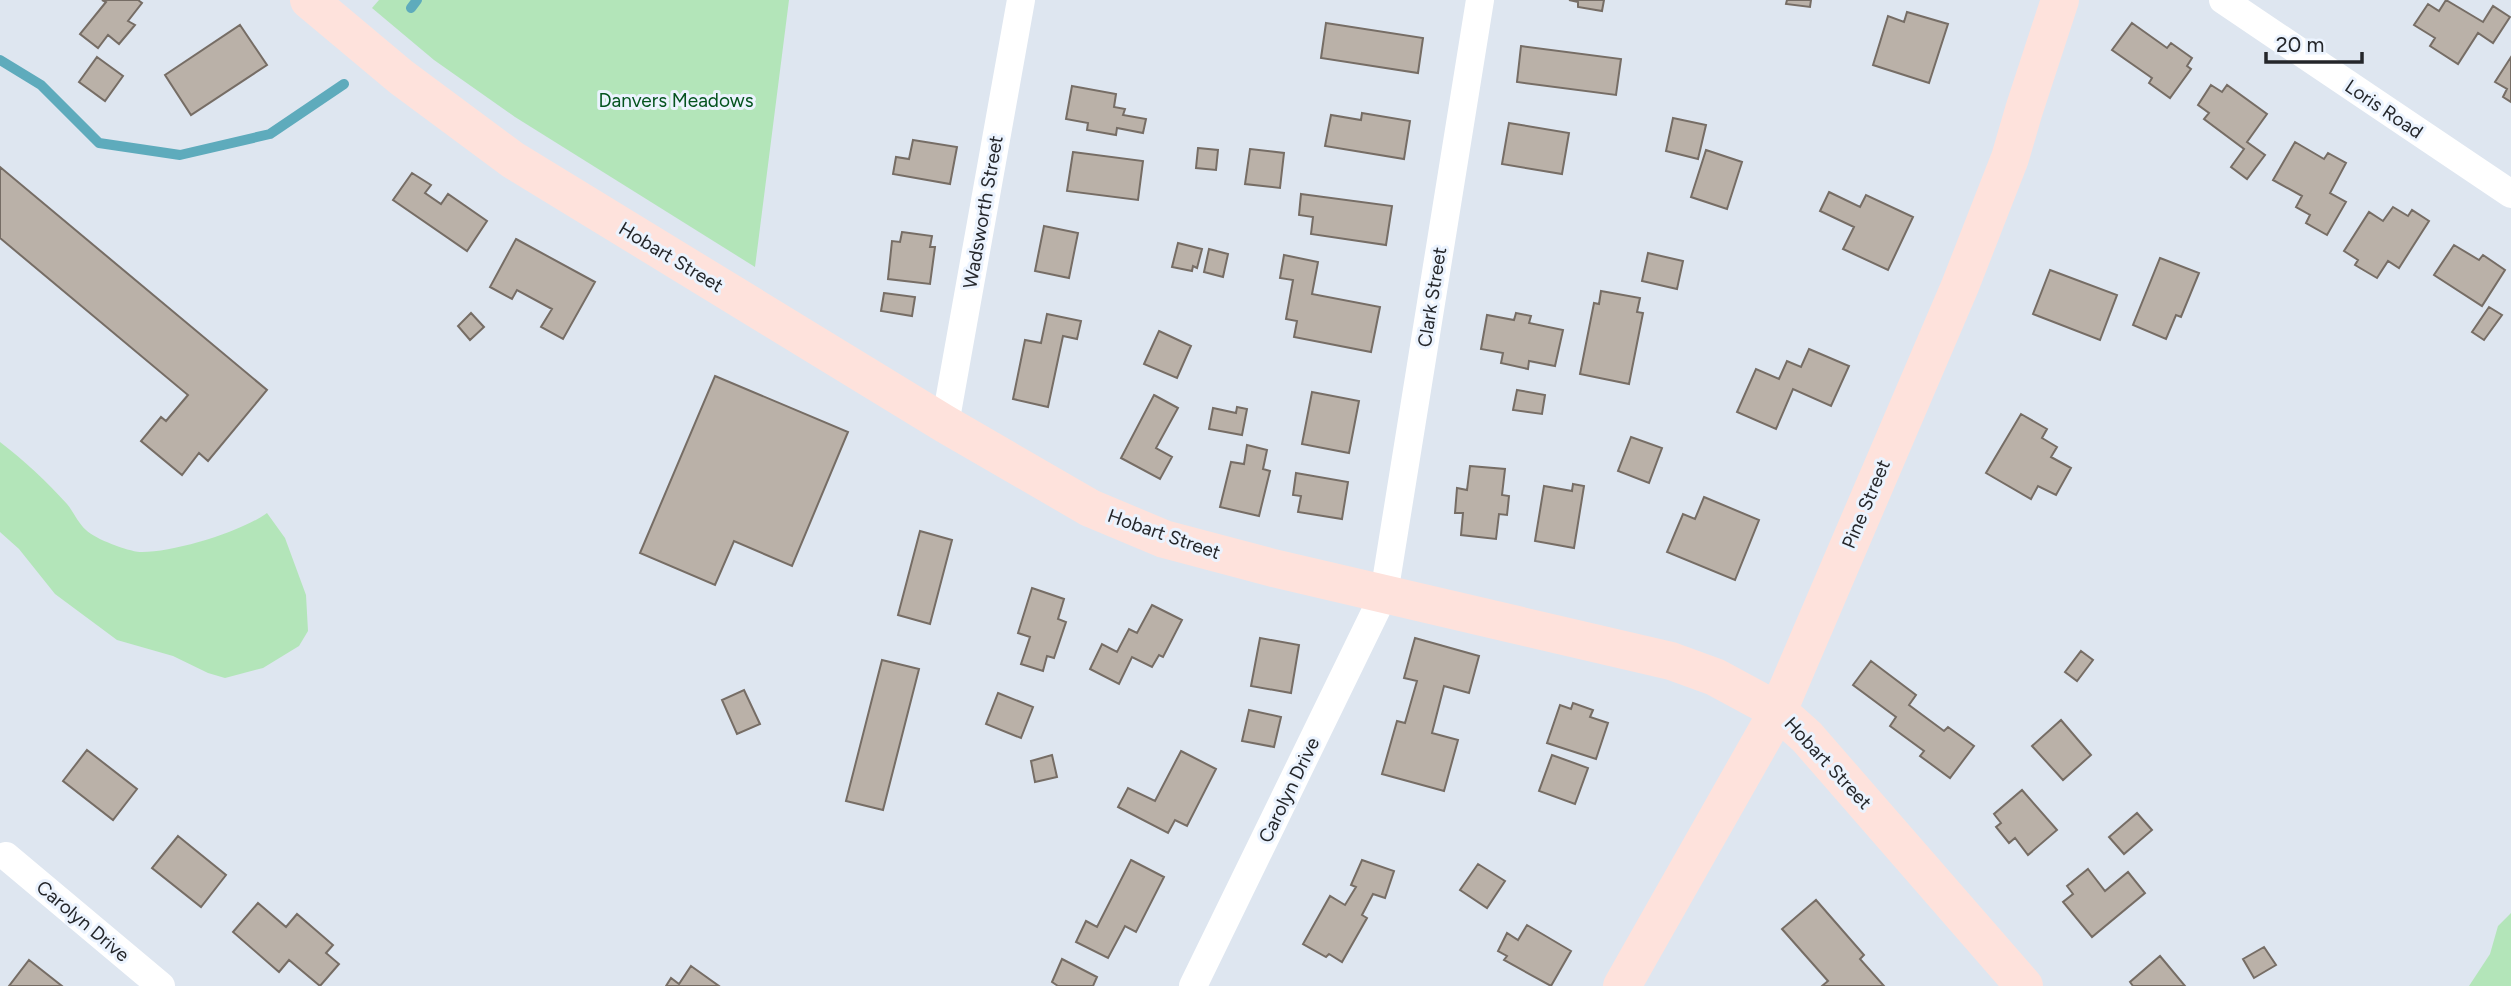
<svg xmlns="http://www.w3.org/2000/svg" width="2511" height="986" viewBox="0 0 2511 986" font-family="Figtree,sans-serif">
	<rect width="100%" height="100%" fill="#dee6f0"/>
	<path fill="#b3e5b9" d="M 379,0 L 789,0 L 755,267 L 515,117 L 434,60 L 372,8 Z
		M 0,442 C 25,461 46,481 67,504 C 73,511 78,523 86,530 C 95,539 127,551 140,552 C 172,553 241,532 267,513 L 285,538 L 306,595 L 308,631 L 299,646 L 263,668 L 225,678 L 208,673 L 173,656 L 117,640 L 55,594 L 19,549 L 0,532 Z
		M 2511,913 L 2511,986 L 2469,986 L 2490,954 L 2498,926 Z"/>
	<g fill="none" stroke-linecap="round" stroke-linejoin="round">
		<path stroke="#5eabbc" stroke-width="10" d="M 411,8 L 417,0
			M 0,60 L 41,85 L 99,143 L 180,155 L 270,134 L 344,84"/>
	</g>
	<path fill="#bab1a8" stroke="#766d65" stroke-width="2" d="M 102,0 L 138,0 L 142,3 L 128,21 L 135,25 L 119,44 L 108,35 L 98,48 L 80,34 L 106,2 Z
		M 1569,0 L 1604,0 L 1602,11 L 1578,7 L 1578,2 Z
		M 1787,0 L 1811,0 L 1810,7 L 1786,4 Z
		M 2446,0 L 2483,22 L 2493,6 L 2510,17 L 2493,43 L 2478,33 L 2458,64 L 2430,46 L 2435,38 L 2414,25 L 2428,4 L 2439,11 Z
		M 1907,12 L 1948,24 L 1929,83 L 1873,65 L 1888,16 L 1904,22 Z
		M 1326,23 L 1423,38 L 1418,73 L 1321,58 Z
		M 2132,23 L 2167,48 L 2171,43 L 2192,58 L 2187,66 L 2191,69 L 2170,98 L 2149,83 L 2152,78 L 2112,50 Z
		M 240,25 L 267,65 L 191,115 L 165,75 Z
		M 1521,46 L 1621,59 L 1616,95 L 1517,82 Z
		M 97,57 L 123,76 L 105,101 L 79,82 Z
		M 2511,57 L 2511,102 L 2503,97 L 2507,89 L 2495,82 Z
		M 2211,85 L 2222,92 L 2227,85 L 2267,114 L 2247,142 L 2265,155 L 2247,179 L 2231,167 L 2244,149 L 2204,119 L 2209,113 L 2198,105 Z
		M 1072,86 L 1116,94 L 1114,107 L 1125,109 L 1123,115 L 1146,119 L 1143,133 L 1117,128 L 1116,135 L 1087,130 L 1088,123 L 1066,119 Z
		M 1362,113 L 1410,121 L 1404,159 L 1325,146 L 1331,115 L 1361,120 Z
		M 1673,118 L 1706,125 L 1698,159 L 1666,151 Z
		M 1509,123 L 1569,133 L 1562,174 L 1502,164 Z
		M 913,140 L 957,147 L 950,184 L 893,174 L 896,157 L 909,159 Z
		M 2295,142 L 2324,159 L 2328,153 L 2346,163 L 2330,193 L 2346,202 L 2327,235 L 2306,223 L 2310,215 L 2296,207 L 2302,196 L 2273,180 Z
		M 1198,148 L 1218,150 L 1216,170 L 1196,168 Z
		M 1250,149 L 1284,153 L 1280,188 L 1245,184 Z
		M 1706,150 L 1742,162 L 1727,209 L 1691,197 Z
		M 1073,152 L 1143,161 L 1138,200 L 1067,191 Z
		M 0,167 L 267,390 L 208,461 L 199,453 L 182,475 L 141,441 L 161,417 L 166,421 L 188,395 L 0,238 Z
		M 412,173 L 431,185 L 425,193 L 441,204 L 448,194 L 487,221 L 467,251 L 393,200 Z
		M 1829,192 L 1860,207 L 1866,195 L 1913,217 L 1888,270 L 1843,249 L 1854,227 L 1820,211 Z
		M 1301,194 L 1392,206 L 1386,245 L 1311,234 L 1313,217 L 1299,215 Z
		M 2393,207 L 2408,216 L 2412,210 L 2429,221 L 2399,268 L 2388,261 L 2377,278 L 2355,265 L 2358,260 L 2344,251 L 2369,212 L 2383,221 Z
		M 1044,226 L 1078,233 L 1069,278 L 1035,271 Z
		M 902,232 L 932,236 L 930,247 L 935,247 L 930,284 L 888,279 L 892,241 L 900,242 Z
		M 516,239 L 595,282 L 563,339 L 541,327 L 552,309 L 517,290 L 512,299 L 490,287 Z
		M 1178,243 L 1202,249 L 1197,268 L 1193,266 L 1192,271 L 1172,267 Z
		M 2454,245 L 2479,260 L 2483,255 L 2505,270 L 2482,306 L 2434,275 Z
		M 1209,249 L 1228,254 L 1223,277 L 1204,272 Z
		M 1648,253 L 1683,261 L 1677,289 L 1642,281 Z
		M 1284,255 L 1318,262 L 1312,294 L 1380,307 L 1371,352 L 1294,337 L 1297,321 L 1286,319 L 1293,280 L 1280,278 Z
		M 2160,258 L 2199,273 L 2181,317 L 2176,315 L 2166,339 L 2133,325 Z
		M 2050,270 L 2117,295 L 2100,340 L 2033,314 Z
		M 1601,291 L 1640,298 L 1637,312 L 1643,313 L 1629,384 L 1580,374 L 1594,303 L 1599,304 Z
		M 884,293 L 915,297 L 912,316 L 881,311 Z
		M 2489,307 L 2502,315 L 2484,340 L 2472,332 Z
		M 471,313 L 484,327 L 470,340 L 458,326 Z
		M 1516,313 L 1531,316 L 1529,323 L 1563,330 L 1555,366 L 1529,361 L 1528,369 L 1501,363 L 1503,353 L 1481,349 L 1487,315 L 1514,320 Z
		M 1047,314 L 1081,321 L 1077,339 L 1063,336 L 1048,407 L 1013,399 L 1025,340 L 1041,343 Z
		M 1159,331 L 1191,346 L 1177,378 L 1144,364 Z
		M 1809,349 L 1849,366 L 1831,406 L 1793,389 L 1776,429 L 1737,412 L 1756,369 L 1779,379 L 1787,361 L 1801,367 Z
		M 715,376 L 848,432 L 792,566 L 734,541 L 715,585 L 640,553 Z
		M 1517,390 L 1545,395 L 1542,414 L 1513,410 Z
		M 1312,392 L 1359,401 L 1349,453 L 1302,444 Z
		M 1154,395 L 1178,408 L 1156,448 L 1172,457 L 1160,479 L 1121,458 Z
		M 1237,407 L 1247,409 L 1242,435 L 1209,429 L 1213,408 L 1236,413 Z
		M 2021,414 L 2047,429 L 2042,438 L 2057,447 L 2051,457 L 2071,468 L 2056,495 L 2038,486 L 2031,499 L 1986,473 Z
		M 1631,437 L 1662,448 L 1649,483 L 1618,471 Z
		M 1247,445 L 1267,450 L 1263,469 L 1270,471 L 1259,516 L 1220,507 L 1231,462 L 1244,464 Z
		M 1470,466 L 1505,469 L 1502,495 L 1509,496 L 1507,515 L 1499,514 L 1496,539 L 1461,535 L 1463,513 L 1455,513 L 1457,488 L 1467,490 Z
		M 1296,473 L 1348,482 L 1342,519 L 1298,512 L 1301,496 L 1293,495 Z
		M 1573,484 L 1584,486 L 1574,548 L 1535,541 L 1544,486 L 1572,491 Z
		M 1704,497 L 1759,520 L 1735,580 L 1667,552 L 1683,514 L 1695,519 Z
		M 920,531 L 952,540 L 930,624 L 898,615 Z
		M 1032,588 L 1064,599 L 1058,619 L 1066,622 L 1054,658 L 1047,656 L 1043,671 L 1021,664 L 1030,637 L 1018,633 Z
		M 1152,605 L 1182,620 L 1163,657 L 1159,655 L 1152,667 L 1132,657 L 1119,684 L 1090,669 L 1102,644 L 1117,652 L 1129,629 L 1137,633 Z
		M 1260,638 L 1299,645 L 1291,693 L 1251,686 Z
		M 1415,638 L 1479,656 L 1469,693 L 1444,686 L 1432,733 L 1458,740 L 1444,791 L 1382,774 L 1397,721 L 1405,723 L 1417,681 L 1404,678 Z
		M 2081,651 L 2093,660 L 2077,681 L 2065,672 Z
		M 882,660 L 919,669 L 883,810 L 846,801 Z
		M 1871,661 L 1916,695 L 1909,705 L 1944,731 L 1948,727 L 1974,746 L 1950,778 L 1920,756 L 1924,751 L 1890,726 L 1896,717 L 1853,685 Z
		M 744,690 L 760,724 L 737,734 L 722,700 Z
		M 998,693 L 1033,707 L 1021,738 L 986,724 Z
		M 1573,703 L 1593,710 L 1590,717 L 1608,723 L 1596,759 L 1547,743 L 1560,705 L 1571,709 Z
		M 1249,710 L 1281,717 L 1274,747 L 1242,741 Z
		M 2061,720 L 2091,755 L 2063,780 L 2032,746 Z
		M 87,750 L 137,789 L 113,820 L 63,781 Z
		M 1181,751 L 1216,769 L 1187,826 L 1175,820 L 1168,833 L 1118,807 L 1128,788 L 1155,801 Z
		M 1052,755 L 1057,777 L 1035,782 L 1031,761 Z
		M 1552,755 L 1588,768 L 1575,804 L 1539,791 Z
		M 2022,790 L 2057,830 L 2028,855 L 2015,838 L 2009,843 L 1996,827 L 2001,823 L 1994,814 Z
		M 2137,813 L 2152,830 L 2124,854 L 2109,837 Z
		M 178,836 L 226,875 L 201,907 L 152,868 Z
		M 1131,860 L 1164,877 L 1136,932 L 1125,926 L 1108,958 L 1076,942 L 1086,921 L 1097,927 Z
		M 1362,860 L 1394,871 L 1385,898 L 1373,894 L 1362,915 L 1367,918 L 1342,962 L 1329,954 L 1326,957 L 1303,944 L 1330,896 L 1345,905 L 1356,887 L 1351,885 Z
		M 1478,864 L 1505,881 L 1487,908 L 1460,890 Z
		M 2088,869 L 2105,891 L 2128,872 L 2145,893 L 2092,937 L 2063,902 L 2073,894 L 2067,886 Z
		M 1816,900 L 1864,955 L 1860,959 L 1884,986 L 1822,986 L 1828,981 L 1782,929 Z
		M 258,903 L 286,927 L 297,914 L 333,945 L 326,953 L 339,964 L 320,986 L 289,960 L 279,972 L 233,932 Z
		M 1527,925 L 1571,951 L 1551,986 L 1504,960 L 1507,956 L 1498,951 L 1507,933 L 1518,940 Z
		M 2264,947 L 2276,965 L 2254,978 L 2243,959 Z
		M 2160,956 L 2185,986 L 2133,986 L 2130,982 Z
		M 1062,959 L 1097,977 L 1093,986 L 1058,986 L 1052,982 Z
		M 29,960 L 62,986 L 9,986 Z
		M 691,966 L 719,986 L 666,986 L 671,978 L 679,984 Z"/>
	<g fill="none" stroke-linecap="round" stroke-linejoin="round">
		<path stroke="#fff" stroke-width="28" d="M 2223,0 L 2511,194
			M 945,424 L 1021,0
			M 6,856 L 161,986
			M 1193,986 L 1384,594 L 1480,0"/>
		<path stroke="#fee2dc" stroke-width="38" d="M 309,0 L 401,77 L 513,160 L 945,424 L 1090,508 L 1164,539 L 1273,568 L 1671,661 L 1715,677 L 1778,711 L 1807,737 L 2024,986
			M 1622,986 L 1778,711 L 1960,286 L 2010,158 L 2024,110 L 2060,0"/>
	</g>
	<g text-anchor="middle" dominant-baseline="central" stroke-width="6" stroke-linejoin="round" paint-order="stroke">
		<g font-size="19" fill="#04531e" stroke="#ebf3fe">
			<text x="676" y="100">Danvers Meadows</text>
		</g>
		<g font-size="19" fill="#24262a" stroke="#ebf3fe">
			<text transform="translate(2384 109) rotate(34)">Loris Road</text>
			<text transform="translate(983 212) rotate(-80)">Wadsworth Street</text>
			<text transform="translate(671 257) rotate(31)">Hobart Street</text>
			<text transform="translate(1432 297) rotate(-81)">Clark Street</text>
			<text transform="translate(1866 504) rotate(-67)">Pine Street</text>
			<text transform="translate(1164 534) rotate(19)">Hobart Street</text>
			<text transform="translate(1828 763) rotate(47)">Hobart Street</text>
			<text transform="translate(1289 790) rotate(-64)">Carolyn Drive</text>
			<text transform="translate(83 921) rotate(40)">Carolyn Drive</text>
		</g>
	</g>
	<path d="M2266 52v10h96v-10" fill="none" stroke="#24262a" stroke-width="3.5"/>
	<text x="2276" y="52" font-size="21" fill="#24262a" stroke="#ebf3fe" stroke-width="5" paint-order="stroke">20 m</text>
</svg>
